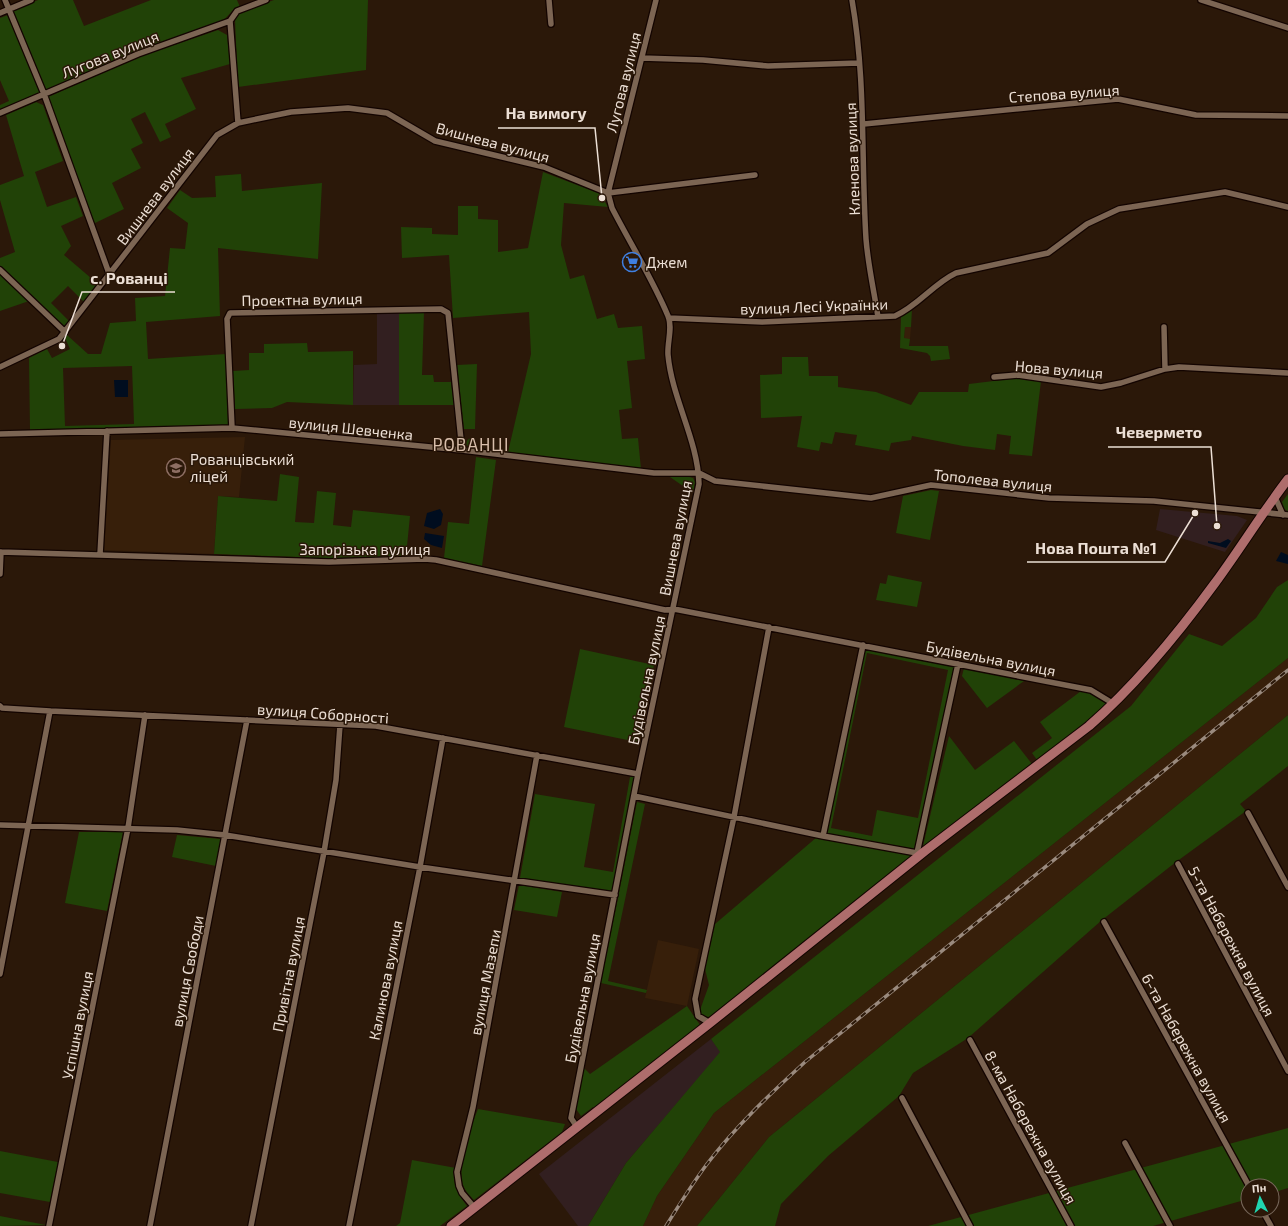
<svg xmlns="http://www.w3.org/2000/svg" width="1288" height="1226" viewBox="0 0 1288 1226" font-family="'Exo 2',sans-serif">
	<rect width="100%" height="100%" fill="#2b1809"/>
	<path fill="#321f20" d="M 377,313 L 399,313 L 399,405 L 353,405 L 354,365 L 377,364 Z
		M 1160,509 L 1237,516 L 1247,520 L 1225,552 L 1156,530 Z
		M 711,1039 L 721,1052 L 626,1163 L 588,1226 L 578,1226 L 539,1174 Z"/>
	<path fill="#371f0a" d="M 905,327 L 911,327 L 910,339 L 904,339 Z
		M 245,437 L 239,497 L 218,496 L 214,554 L 104,550 L 111,440 Z
		M 1288,658 L 1288,715 L 769,1137 L 697,1226 L 643,1226 L 657,1196 L 714,1113 Z
		M 658,940 L 699,949 L 687,1006 L 645,998 Z"/>
	<path fill="#214207" fill-rule="evenodd" d="M 38,0 L 73,0 L 84,26 L 151,0 L 237,0 L 240,7 L 234,9 L 223,21 L 137,52 L 46,90 L 13,10 Z
		M 274,0 L 368,0 L 366,70 L 238,87 L 235,20 L 238,13 Z
		M 8,15 L 41,92 L 0,109 L 0,105 L 9,101 L 0,80 L 0,18 Z
		M 218,30 L 227,35 L 230,64 L 181,78 L 196,109 L 165,124 L 171,137 L 160,142 L 145,112 L 131,119 L 143,143 L 131,149 L 141,168 L 112,183 L 124,209 L 93,224 L 48,97 L 139,57 Z
		M 36,102 L 43,105 L 63,161 L 35,172 L 47,207 L 76,197 L 83,216 L 61,226 L 71,246 L 64,255 L 98,284 L 84,302 L 68,286 L 51,303 L 69,321 L 64,328 L 0,267 L 0,258 L 15,252 L 0,200 L 0,185 L 24,176 L 6,115 Z
		M 543,172 L 601,194 L 598,196 L 602,203 L 605,202 L 608,207 L 564,203 L 561,245 L 570,279 L 584,275 L 597,319 L 614,314 L 618,328 L 642,326 L 645,359 L 627,361 L 632,408 L 619,410 L 622,439 L 638,438 L 641,469 L 508,452 L 531,354 L 529,312 L 453,318 L 449,255 L 402,258 L 401,227 L 432,228 L 432,234 L 458,235 L 458,206 L 478,206 L 478,219 L 498,220 L 498,252 L 528,248 Z
		M 241,174 L 242,191 L 322,183 L 318,259 L 218,248 L 220,316 L 146,322 L 148,359 L 226,354 L 228,425 L 30,430 L 29,358 L 47,349 L 52,358 L 70,349 L 65,338 L 67,335 L 88,354 L 101,354 L 110,323 L 136,321 L 135,298 L 165,296 L 170,248 L 185,249 L 188,223 L 167,208 L 180,190 L 192,198 L 216,197 L 215,176 ZM 132,366 L 134,424 L 65,426 L 63,368 Z
		M 0,273 L 29,301 L 0,311 Z
		M 912,309 L 911,327 L 905,327 L 904,338 L 910,339 L 909,346 L 948,346 L 950,359 L 931,361 L 930,356 L 927,353 L 900,348 L 901,317 Z
		M 424,312 L 422,375 L 433,375 L 434,382 L 451,382 L 454,405 L 399,405 L 399,313 Z
		M 307,343 L 308,352 L 353,351 L 353,405 L 287,402 L 272,408 L 235,409 L 233,371 L 249,370 L 249,353 L 264,353 L 264,344 Z
		M 782,357 L 808,357 L 809,376 L 838,376 L 838,387 L 876,392 L 911,405 L 919,392 L 968,392 L 969,384 L 1018,378 L 1041,381 L 1032,456 L 1009,454 L 1011,436 L 997,434 L 995,450 L 963,446 L 912,436 L 911,440 L 891,443 L 889,451 L 855,445 L 857,435 L 835,432 L 832,444 L 821,442 L 819,451 L 797,447 L 802,416 L 761,418 L 760,375 L 782,374 Z
		M 477,364 L 475,429 L 464,429 L 457,365 Z
		M466.5 443a4.5 4.5 0 1 1 9 0a4.5 4.5 0 1 1-9 0Z
		M 476,457 L 496,460 L 482,566 L 444,558 L 448,522 L 469,524 Z
		M 280,474 L 299,477 L 295,522 L 314,523 L 317,491 L 336,493 L 333,525 L 351,527 L 353,510 L 410,516 L 406,556 L 329,558 L 214,554 L 218,496 L 277,501 Z
		M 683,475 L 693,478 L 695,482 L 693,493 L 670,477 Z
		M 931,490 L 939,491 L 930,540 L 896,533 L 903,496 Z
		M 1288,494 L 1288,511 L 1284,509 L 1282,502 Z
		M 888,575 L 922,582 L 917,607 L 876,600 L 880,583 L 886,584 Z
		M 1288,580 L 1288,658 L 714,1113 L 657,1196 L 643,1226 L 588,1226 L 626,1163 L 720,1052 L 711,1039 L 1131,706 L 1189,634 L 1222,646 L 1256,618 L 1277,587 Z
		M 864,648 L 955,666 L 915,851 L 825,834 ZM 867,653 L 948,670 L 918,818 L 877,810 L 872,836 L 831,828 Z
		M 580,649 L 654,665 L 637,742 L 564,727 Z
		M 964,668 L 1024,681 L 987,708 L 962,676 Z
		M 1081,691 L 1090,693 L 1108,704 L 1037,760 L 1032,753 L 1052,738 L 1040,722 Z
		M 1288,715 L 1288,766 L 1240,804 L 1246,811 L 1176,862 L 1102,920 L 968,1038 L 913,1073 L 899,1096 L 828,1156 L 781,1204 L 775,1226 L 697,1226 L 769,1137 Z
		M 949,736 L 975,770 L 1014,741 L 1032,764 L 926,849 L 923,846 Z
		M 630,777 L 634,777 L 613,892 L 520,878 L 535,794 L 595,804 L 584,867 L 613,872 Z
		M 637,802 L 645,804 L 608,981 L 647,990 L 646,993 L 601,983 Z
		M 79,832 L 123,832 L 107,911 L 65,903 Z
		M 177,835 L 221,839 L 216,866 L 172,857 Z
		M 817,837 L 916,855 L 709,1017 L 702,1016 L 700,1010 L 709,985 L 705,969 L 715,924 Z
		M 519,885 L 562,892 L 557,917 L 514,910 Z
		M 687,1006 L 700,1025 L 595,1109 L 593,1107 L 581,1116 L 576,1109 L 584,1068 L 590,1074 Z
		M 478,1109 L 565,1124 L 562,1132 L 474,1200 C 470,1196 465,1191 463,1185 C 457,1164 470,1129 478,1109 Z
		M 1288,1128 L 1288,1188 L 1272,1193 L 1272,1186 L 1248,1186 L 1248,1199 L 1153,1226 L 928,1226 Z
		M 0,1151 L 58,1162 L 50,1202 L 0,1193 Z
		M 412,1160 L 456,1168 C 450,1182 459,1195 467,1206 L 440,1226 L 396,1226 L 400,1223 Z
		M 0,1216 L 46,1225 L 0,1226 Z"/>
	<path fill="#000d1f" d="M 114,380 L 128,380 L 128,397 L 115,397 Z
		M 440,509 L 443,514 L 441,525 L 434,529 L 424,526 L 427,513 Z
		M 425,533 L 444,536 L 442,548 L 431,545 L 424,539 Z
		M 1228,539 L 1231,541 L 1226,548 L 1208,543 L 1208,541 L 1220,543 Z
		M 1281,552 L 1288,555 L 1288,564 L 1276,561 Z"/>
	<g fill="none" stroke-linecap="round" stroke-linejoin="round">
		<g stroke="#130400" stroke-width="8">
			<path id="street" d="M 5,0 L 44,94 L 110,276
				M 549,0 L 551,24
				M 852,0 C 866,80 861,159 866,239 C 868,265 874,291 878,317
				M 1201,0 L 1288,28
				M 0,13 L 31,0
				M 642,58 L 703,60 L 768,66 L 859,63
				M 0,113 L 138,54 L 230,21
				M 238,123 L 230,21 L 237,11 L 266,0
				M 864,124 L 1118,99 L 1196,115 L 1288,116
				M 0,270 L 65,332
				M 669,318 L 762,322 L 895,316 C 918,306 933,284 956,273 L 1048,253 L 1087,224 L 1119,209 L 1225,192 L 1288,207
				M 1164,327 L 1165,369
				M 0,367 L 59,339 L 217,135 L 238,123 L 291,112 L 348,108 L 387,113 L 435,141 L 544,167 L 608,193 L 755,175
				M 994,377 L 1018,375 L 1101,387 L 1121,383 L 1165,369 L 1179,367 L 1288,373
				M 232,428 L 227,319 L 230,313 L 441,309 L 448,313 L 462,450
				M 0,434 L 232,428 L 462,450 L 654,473 L 699,473 L 715,481 L 871,498 L 931,485 L 1049,498 L 1154,501 L 1288,515
				M 1275,497 L 1283,515
				M 0,552 L 329,562 L 425,559 L 436,560 L 665,610 L 674,609 L 1091,690 L 1114,704
				M 100,554 L 107,431
				M 0,574 L 1,552
				M 0,706 L 2,708 L 50,711 L 376,726 L 638,774
				M 634,796 L 823,836 L 917,853 L 922,852
				M 1248,813 L 1288,887
				M 0,825 L 177,830 L 225,835 L 420,867 L 615,895
				M 823,836 L 863,645
				M 917,853 L 958,664
				M 1178,864 L 1288,1071
				M 1104,922 L 1249,1186
				M 0,974 L 50,711
				M 710,1023 L 698,1016 L 695,999 L 734,817 L 769,627
				M 970,1040 L 1071,1226
				M 902,1098 L 970,1226
				M 577,1127 L 571,1118 L 638,774 L 699,484 C 698,440 672,399 668,355 C 667,343 673,327 668,316 C 653,280 630,243 612,208 L 608,193 L 656,0
				M 1125,1143 L 1170,1226
				M 474,1207 L 462,1193 L 459,1186 L 457,1172 L 473,1107 L 537,755
				M 1262,1210 L 1271,1226
				M 49,1226 L 128,828 L 145,715
				M 150,1226 L 247,720
				M 251,1226 L 324,852 L 336,780 L 340,725
				M 349,1226 L 420,867 L 443,738"/>
		</g>
		<g stroke="#130400" stroke-width="11">
			<path id="primary" d="M 451,1226 L 710,1023 L 925,851 L 1089,726 C 1137,684 1177,635 1215,583 C 1240,549 1262,513 1288,479"/>
		</g>
		<use href="#street" stroke="#7c6553" stroke-width="5.5"/>
		<use href="#primary" stroke="#ae6d6c" stroke-width="9"/>
		<g stroke="#9a8a7e" stroke-width="3.5">
			<path id="rail" d="M 666,1226 C 679,1205 692,1184 707,1164 C 736,1126 770,1094 805,1062 L 1288,670"/>
		</g>
		<use href="#rail" stroke="#2b1809" stroke-width="2" stroke-dasharray="6" stroke-linecap="butt"/>
	</g>
	<defs>
		<g id="supermarket-ring" transform="scale(1)"><circle r="9.5" fill="#2b1809" stroke="#3f7fe0" stroke-width="1.5"/><path d="M-6-5.5h2.5l.6 2H6L4.5 2H-2.5L-4.4-4H-6ZM-1.5 3.2a1.3 1.3 0 1 0 .1 0ZM3 3.2a1.3 1.3 0 1 0 .1 0Z" fill="#3f7fe0"/></g>
		<g id="school-ring" transform="scale(1)"><circle r="9.5" fill="#2b1809" stroke="#8d6e63" stroke-width="1.5"/><path d="M0-5L7-2L0 1L-7-2ZM-4 1L0 2.5L4 1V4Q0 6-4 4Z" fill="#8d6e63"/></g>
	</defs>
	<g fill-rule="evenodd">
		<use href="#supermarket-ring" x="632" y="262"/>
		<use href="#school-ring" x="176" y="468"/>
	</g>
	<g text-anchor="middle" dominant-baseline="central" stroke-width="3" stroke-linejoin="round" paint-order="stroke">
		<g font-size="15" fill="#ecdfd5" stroke="#2b1809">
			<text transform="translate(110 54) rotate(-22)">Лугова вулиця</text>
			<text transform="translate(623 82) rotate(-76)">Лугова вулиця</text>
			<text transform="translate(1064 93) rotate(-4)">Степова вулиця</text>
			<text transform="translate(493 142) rotate(15)">Вишнева вулиця</text>
			<text transform="translate(852 159) rotate(-92)">Кленова вулиця</text>
			<text transform="translate(155 196) rotate(-53)">Вишнева вулиця</text>
			<text transform="translate(302 299) rotate(-1)">Проектна вулиця</text>
			<text transform="translate(814 306) rotate(-2)">вулиця Лесі Українки</text>
			<text transform="translate(1059 369) rotate(5)">Нова вулиця</text>
			<text transform="translate(351 428) rotate(6)">вулиця Шевченка</text>
			<text transform="translate(993 480) rotate(6)">Тополева вулиця</text>
			<text transform="translate(675 538) rotate(-79)">Вишнева вулиця</text>
			<text x="365" y="549">Запорізька вулиця</text>
			<text transform="translate(991 658) rotate(11)">Будівельна вулиця</text>
			<text transform="translate(646 680) rotate(-78)">Будівельна вулиця</text>
			<text transform="translate(323 713) rotate(4)">вулиця Соборності</text>
			<text transform="translate(1232 941) rotate(62)">5-та Набережна вулиця</text>
			<text transform="translate(187 971) rotate(-79)">вулиця Свободи</text>
			<text transform="translate(288 974) rotate(-79)">Привітна вулиця</text>
			<text transform="translate(385 980) rotate(-79)">Калинова вулиця</text>
			<text transform="translate(485 982) rotate(-79)">вулиця Мазепи</text>
			<text transform="translate(582 998) rotate(-79)">Будівельна вулиця</text>
			<text transform="translate(77 1025) rotate(-79)">Успішна вулиця</text>
			<text transform="translate(1187 1048) rotate(61)">6-та Набережна вулиця</text>
			<text transform="translate(1031 1127) rotate(61)">8-ма Набережна вулиця</text>
		</g>
		<g font-size="15" fill="#ecdfd5" stroke="#2b1809" text-anchor="start">
			<text x="646" y="262">Джем</text>
			<text x="190" y="459">Рованцівський<tspan x="190" dy="17">ліцей</tspan></text>
		</g>
		<g font-size="17" letter-spacing="1" fill="#d8beab" stroke="#2b1809">
			<text x="471" y="444">РОВАНЦІ</text>
		</g>
	</g>
	<path fill="none" stroke="#ecdfd5" stroke-width="1.5" d="M602 198L595 128H498M62 346L82 292H175M1217 526L1211 447H1108M1195 513L1165 562H1027"/>
	<g fill="#ecdfd5" stroke="#2b1809" stroke-width="1.5">
		<circle cx="602" cy="198" r="4"/>
		<circle cx="62" cy="346" r="4"/>
		<circle cx="1217" cy="526" r="4"/>
		<circle cx="1195" cy="513" r="4"/>
	</g>
	<g font-size="16" text-anchor="middle" font-weight="bold" fill="#ecdfd5" stroke="#2b1809" stroke-width="3" stroke-linejoin="round" paint-order="stroke">
		<text x="546" y="119">На вимогу</text>
		<text x="129" y="284">с. Рованці</text>
		<text x="1159" y="438">Чевермето</text>
		<text x="1096" y="554">Нова Пошта №1</text>
	</g>
	<g transform="translate(1260 1198) rotate(355)"><circle r="19" fill="#2b1809" stroke="#78685b"/>
	<path d="M0-3L7 15L0 10L-7 15Z" fill="#20d5b0"/>
	<text y="-6" font-size="11" font-weight="bold" text-anchor="middle" fill="#ecdfd5">Пн</text>
	</g>
</svg>
